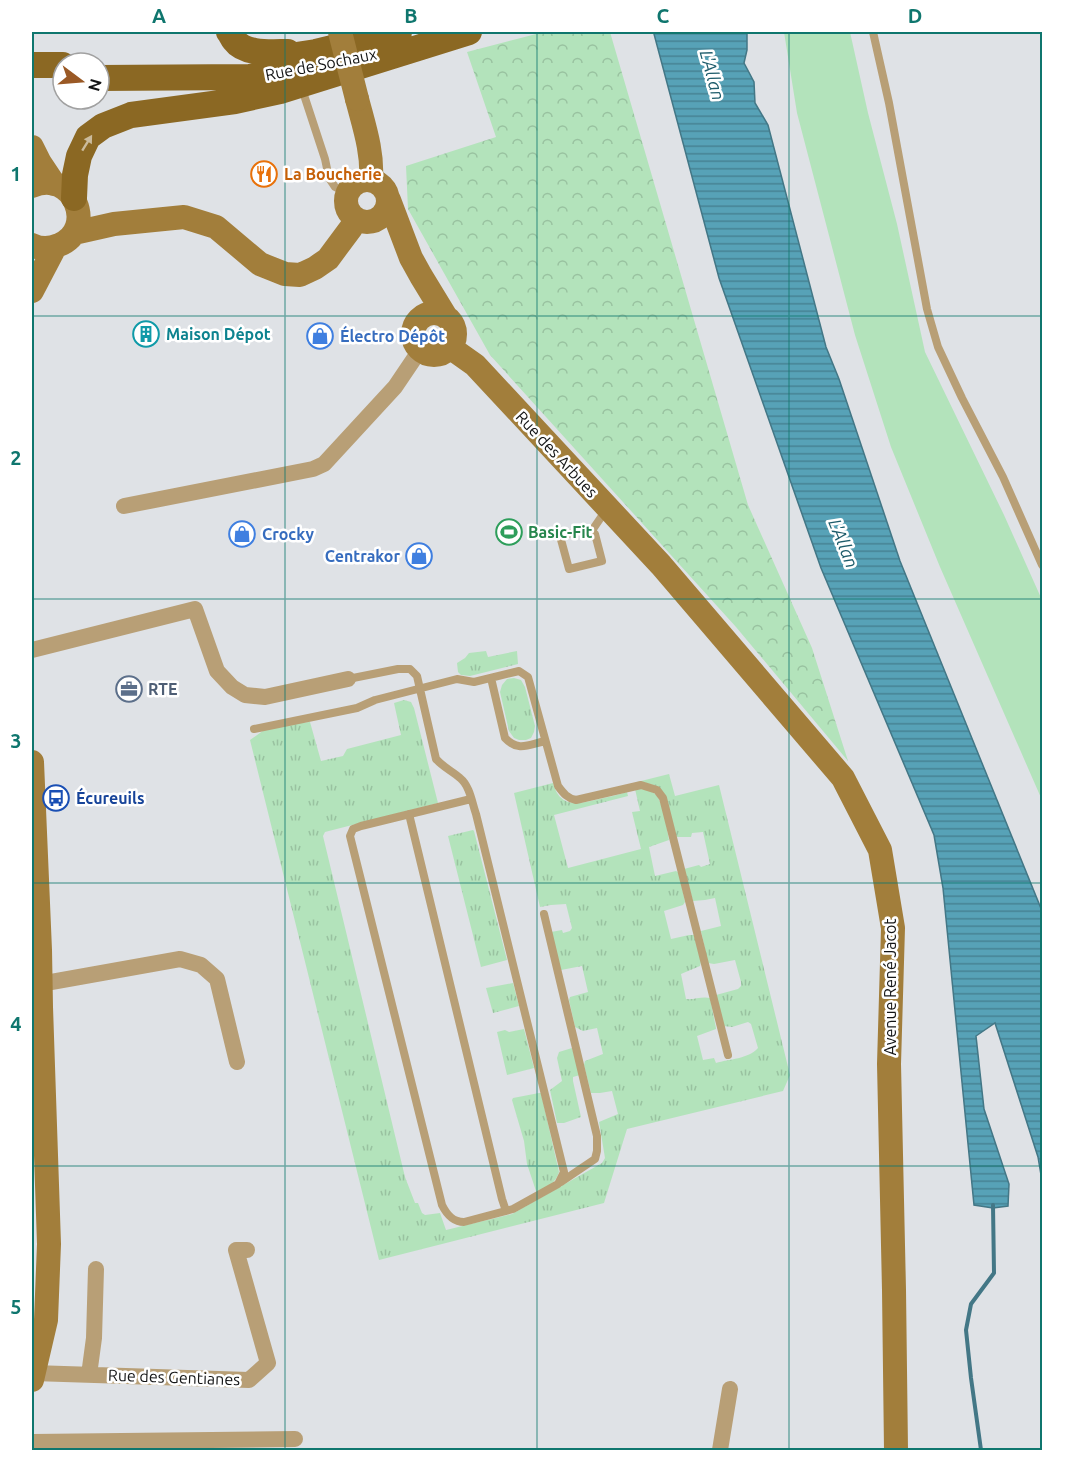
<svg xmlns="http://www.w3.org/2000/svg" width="1074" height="1482" viewBox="0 0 1074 1482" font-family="Ubuntu,sans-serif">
	<defs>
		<pattern id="grass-tufts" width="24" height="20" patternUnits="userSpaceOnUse" patternTransform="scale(1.5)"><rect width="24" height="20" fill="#b3e3bb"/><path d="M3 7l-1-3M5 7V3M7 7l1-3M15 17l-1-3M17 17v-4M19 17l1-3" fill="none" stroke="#99c2a0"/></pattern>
		<pattern id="forest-crowns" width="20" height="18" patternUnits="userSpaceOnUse" patternTransform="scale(1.5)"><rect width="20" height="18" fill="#b3e3bb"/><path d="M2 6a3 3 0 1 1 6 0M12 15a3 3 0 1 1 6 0" fill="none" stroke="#99c2a0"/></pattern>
		<pattern id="water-rules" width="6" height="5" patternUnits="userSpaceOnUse" patternTransform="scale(1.5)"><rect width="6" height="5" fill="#57a2b7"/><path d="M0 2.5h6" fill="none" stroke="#478394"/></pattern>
	</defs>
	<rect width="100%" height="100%" fill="#dfe2e6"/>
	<path fill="url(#grass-tufts)" d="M 486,651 L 488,657 L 517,651 L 518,664 L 470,676 L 461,675 L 458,672 L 457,663 L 465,658 L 469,653 Z
		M 514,678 L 521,680 L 525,687 L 535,726 L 534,732 L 531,738 L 526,740 L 519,740 L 514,738 L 509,731 L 500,692 L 502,685 L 507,679 Z
		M 404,700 L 411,702 L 414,708 L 438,803 L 325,832 L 323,836 L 405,1177 L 415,1203 L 418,1203 L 422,1213 L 425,1215 L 440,1213 L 446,1230 L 512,1214 L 602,1163 L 605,1158 L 599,1122 L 618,1114 L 612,1091 L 600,1093 L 591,1093 L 584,1065 L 585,1061 L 603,1054 L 597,1028 L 583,1031 L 575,1027 L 569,1000 L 570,997 L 588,992 L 582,966 L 561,970 L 551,932 L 562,930 L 563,933 L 570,931 L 572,928 L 566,904 L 551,905 L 540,907 L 514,793 L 553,783 C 560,809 579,804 599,799 C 608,797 618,795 627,792 L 628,796 L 554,815 L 568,868 L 641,849 L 632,812 L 640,811 L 635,789 C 642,789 649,789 654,793 C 663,799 667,829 669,840 L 649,847 L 655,876 L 676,871 L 679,873 L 685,902 L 683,905 L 664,911 L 671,939 L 689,935 L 694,935 L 701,961 L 700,966 L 681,974 L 686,999 C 694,1000 702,996 710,998 L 716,1028 L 716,1029 L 697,1036 L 703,1060 L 714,1058 L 716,1063 C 729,1059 748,1059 758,1048 L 751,1024 L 748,1022 L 732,1027 L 723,1026 L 716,995 L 738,989 L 741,986 L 741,982 L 735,960 L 714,964 L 708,963 L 701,931 L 721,926 L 715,898 L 705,900 L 693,901 L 684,869 L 699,865 L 701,867 L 710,864 L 703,832 L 692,833 L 691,837 L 676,837 L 659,787 L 643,782 L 637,782 L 669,774 L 675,796 L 719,785 L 790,1075 L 783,1091 L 627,1129 L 604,1203 L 379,1260 L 250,740 L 264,730 L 289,724 L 310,722 L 321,761 L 343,756 L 347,749 L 401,735 L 394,703 Z
		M 473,830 L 474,831 L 507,960 L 481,967 L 448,836 Z
		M 513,983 L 519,1006 L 493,1013 L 486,988 Z
		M 524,1029 L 534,1068 L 507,1075 L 497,1032 L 505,1030 L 509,1032 Z
		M 572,1048 L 580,1075 L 573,1077 L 573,1081 L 581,1117 L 564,1123 L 557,1123 L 550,1090 L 562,1081 L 557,1058 L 559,1052 Z
		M 539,1093 L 541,1093 L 559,1172 C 556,1183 546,1188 537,1194 L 527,1164 L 524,1141 L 512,1100 L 513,1098 Z"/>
	<path fill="url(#forest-crowns)" d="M 544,32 L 610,32 L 748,505 L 812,648 L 848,761 L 736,627 L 490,355 L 408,209 L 406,166 L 496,137 L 467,52 Z"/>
	<path fill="#b3e3bb" d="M 784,32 L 850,32 L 868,113 L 897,224 L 925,352 L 1004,515 L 1042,600 L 1042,800 L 940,567 L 891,447 L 855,335 L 797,113 Z"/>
	<path fill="url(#water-rules)" stroke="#437786" stroke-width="1.5" d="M 656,32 L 747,32 L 747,50 L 744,63 L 754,82 L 755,103 L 768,125 L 826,347 L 839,379 L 900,561 L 1042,911 L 1042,1181 L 1038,1157 L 995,1023 L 976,1036 L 984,1109 L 1009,1184 L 1008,1206 L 993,1208 L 974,1205 L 943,888 L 934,835 L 821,568 L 719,278 L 654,34 Z"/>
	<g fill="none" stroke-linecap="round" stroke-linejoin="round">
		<path stroke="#437786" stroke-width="4" d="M 981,1450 L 971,1378 L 966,1330 L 971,1304 L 994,1273 L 993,1205"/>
		<path stroke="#b89f76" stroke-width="8" d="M 873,32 L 889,103 L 927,309 L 938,347 L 962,398 L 1003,477 L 1042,565
			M 304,95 L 325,159 L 329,178 L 335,187 L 347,193
			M 586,529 L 595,534 L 602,561 L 569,569 L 560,536 Z
			M 591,532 L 606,510
			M 491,678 L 505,738 C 518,752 528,745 545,741
			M 348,679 L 398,669 L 410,669 L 417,676 L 436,759 C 443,767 452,771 460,778 C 470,786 472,803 476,814 L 564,1172 L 558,1184 L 513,1209 L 464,1222 C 453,1222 447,1215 442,1205 L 350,836 L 353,829 L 361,826 L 471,799
			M 254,729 L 357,708 L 375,700 L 457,679 L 474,682 L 519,671 L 528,677 L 558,786 C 564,794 567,798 576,800 L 641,785 L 657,790 L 663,798 L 728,1055
			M 409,814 L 502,1199 L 506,1211
			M 544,914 L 597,1136 L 597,1151 L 595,1159 L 561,1182"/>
		<path stroke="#b89f76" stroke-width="16" d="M 124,506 L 313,469 L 324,464 L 395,387 L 420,350
			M 32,650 L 195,609 L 217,671 L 232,687 L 245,695 L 265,697 L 348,679
			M 40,984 L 180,959 L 201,965 L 217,979 L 237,1062
			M 33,1373 L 249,1380 L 268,1363 L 236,1250 L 247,1250
			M 89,1375 L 94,1338 L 96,1269
			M 32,1442 L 295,1439
			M 720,1450 L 730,1389"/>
		<path stroke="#a27e3b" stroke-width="24" d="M 357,99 C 364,126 373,152 371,180
			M 32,147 L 40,163 L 54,184
			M346 201a21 21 0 1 1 42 0a21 21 0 1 1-42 0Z
			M 32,186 C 73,168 98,229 59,245 C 50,249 40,249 32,245
			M 389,200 L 411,258 L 421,276 L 446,317
			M 74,233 L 114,224 L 184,217 L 216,227 L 260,264 L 285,274 L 300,275 L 315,268 L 328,259 L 351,228 L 355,219
			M 32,291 L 55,247
			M413 334a21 21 0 1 1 42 0a21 21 0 1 1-42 0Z
			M 451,348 L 475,365 L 661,565 L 843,778 L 880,850 L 893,928 L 889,1064 L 894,1290 L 896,1450
			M 32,762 L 40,950 L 41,1007 L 49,1244 L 46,1320 L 32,1380"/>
		<path stroke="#8b6823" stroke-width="26" d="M 229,32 C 231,34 232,38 234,40 C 245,55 272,52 288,52
			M 270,59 L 316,52 L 399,32
			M 32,65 L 63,65
			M 99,78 L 249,77 L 284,74 L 299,71
			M 74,198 L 75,175 L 79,156 L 88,137 L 103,126 L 131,115 L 235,101 L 280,91 L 469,32"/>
		<path stroke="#a27e3b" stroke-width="24" d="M 340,32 L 357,99"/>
	</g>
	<defs><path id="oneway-solid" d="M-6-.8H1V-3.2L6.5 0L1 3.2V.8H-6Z" transform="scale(1.5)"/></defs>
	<use fill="#cbbb9c" href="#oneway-solid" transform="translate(87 143) rotate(-58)"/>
	<path fill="none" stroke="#0f766e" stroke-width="1.5" stroke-opacity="0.55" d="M 285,32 L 285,1450M 537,32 L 537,1450M 789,32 L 789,1450M 32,316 L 1042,316M 32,599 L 1042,599M 32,883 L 1042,883M 32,1166 L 1042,1166"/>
	<defs>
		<g id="restaurant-ring" transform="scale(1.35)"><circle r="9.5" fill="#fff" stroke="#e8710a" stroke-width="1.5"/><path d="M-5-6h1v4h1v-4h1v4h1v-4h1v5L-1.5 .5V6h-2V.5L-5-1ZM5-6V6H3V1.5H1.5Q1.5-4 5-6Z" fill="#e8710a"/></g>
		<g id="building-ring" transform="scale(1.35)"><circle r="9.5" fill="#fff" stroke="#0f9aa8" stroke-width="1.5"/><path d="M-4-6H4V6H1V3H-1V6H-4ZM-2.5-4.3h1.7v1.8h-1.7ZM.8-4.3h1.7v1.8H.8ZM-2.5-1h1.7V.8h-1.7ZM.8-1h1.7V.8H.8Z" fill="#0f9aa8"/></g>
		<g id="shop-ring" transform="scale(1.35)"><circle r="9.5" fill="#fff" stroke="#3f7fe0" stroke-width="1.5"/><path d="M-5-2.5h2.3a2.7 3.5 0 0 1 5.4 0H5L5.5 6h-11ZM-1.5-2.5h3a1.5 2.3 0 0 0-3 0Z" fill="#3f7fe0"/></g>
		<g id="stadium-ring" transform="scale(1.35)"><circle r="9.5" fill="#fff" stroke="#2e9e5b" stroke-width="1.5"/><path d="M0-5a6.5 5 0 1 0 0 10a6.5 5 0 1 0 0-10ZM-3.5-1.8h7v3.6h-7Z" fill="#2e9e5b"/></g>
		<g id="office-ring" transform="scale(1.35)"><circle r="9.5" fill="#fff" stroke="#5c6f8a" stroke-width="1.5"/><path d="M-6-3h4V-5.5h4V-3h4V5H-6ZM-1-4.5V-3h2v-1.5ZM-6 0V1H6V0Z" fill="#5c6f8a"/></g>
		<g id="bus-ring" transform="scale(1.35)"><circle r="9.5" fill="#fff" stroke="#1a4fb4" stroke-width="1.5"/><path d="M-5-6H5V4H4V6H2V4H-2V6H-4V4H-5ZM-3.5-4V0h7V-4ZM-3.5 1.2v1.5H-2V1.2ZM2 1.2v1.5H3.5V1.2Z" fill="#1a4fb4"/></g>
	</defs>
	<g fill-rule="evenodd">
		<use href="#restaurant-ring" x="264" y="174"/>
		<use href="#building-ring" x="146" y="334"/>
		<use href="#shop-ring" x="320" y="336"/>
		<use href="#stadium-ring" x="509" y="532"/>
		<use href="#shop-ring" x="242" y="534"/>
		<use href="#shop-ring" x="419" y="556"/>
		<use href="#office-ring" x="129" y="689"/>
		<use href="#bus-ring" x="56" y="798"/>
	</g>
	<g text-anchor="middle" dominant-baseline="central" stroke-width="5" stroke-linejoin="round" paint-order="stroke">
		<g font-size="16" fill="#131415" stroke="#fff">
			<text transform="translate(321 64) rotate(-11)">Rue de Sochaux</text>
			<text transform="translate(557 454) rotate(47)">Rue des Arbues</text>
			<text transform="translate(890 987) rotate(-90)">Avenue René Jacot</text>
			<text transform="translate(174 1377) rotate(2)">Rue des Gentianes</text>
		</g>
		<g font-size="16" font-weight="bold" fill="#c56008" stroke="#fff" text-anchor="start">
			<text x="284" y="174">La Boucherie</text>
		</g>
		<g font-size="16" font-weight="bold" fill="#0d838f" stroke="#fff" text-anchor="start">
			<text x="166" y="334">Maison Dépot</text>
		</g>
		<g font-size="16" font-weight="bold" fill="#366cbe" stroke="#fff" text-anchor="start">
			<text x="340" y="336">Électro Dépôt</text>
			<text x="262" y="534">Crocky</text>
			<text x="400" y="556" text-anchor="end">Centrakor</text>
		</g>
		<g font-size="16" font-weight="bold" fill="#27864d" stroke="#fff" text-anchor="start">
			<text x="528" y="532">Basic-Fit</text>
		</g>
		<g font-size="16" font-weight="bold" fill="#4e5e75" stroke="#fff" text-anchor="start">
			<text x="148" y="689">RTE</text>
		</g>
		<g font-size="16" font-weight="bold" fill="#164399" stroke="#fff" text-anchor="start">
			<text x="76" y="798">Écureuils</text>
		</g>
		<g font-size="18" font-style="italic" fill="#1e5c6b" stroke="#fff">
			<text transform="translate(713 75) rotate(75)">L'Allan</text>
			<text transform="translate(844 543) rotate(68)">L'Allan</text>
		</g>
	</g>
	<rect width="1074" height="1482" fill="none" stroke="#ffffff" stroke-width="66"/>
	<g transform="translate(81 81) rotate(106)"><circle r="28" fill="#ffffff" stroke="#a1a1a1" stroke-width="1.5"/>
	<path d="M0-4.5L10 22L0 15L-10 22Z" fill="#9a5925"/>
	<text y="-9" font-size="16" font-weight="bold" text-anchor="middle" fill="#131415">N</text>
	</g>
	<rect x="33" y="33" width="1008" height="1416" fill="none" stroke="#0f766e" stroke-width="2"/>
	<g font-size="20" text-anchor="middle" font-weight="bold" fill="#0f766e">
		<text x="159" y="23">A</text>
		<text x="411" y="23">B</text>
		<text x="663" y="23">C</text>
		<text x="915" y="23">D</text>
		<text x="16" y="181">1</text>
		<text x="16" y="465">2</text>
		<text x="16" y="748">3</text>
		<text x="16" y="1031">4</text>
		<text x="16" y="1314">5</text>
	</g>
</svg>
